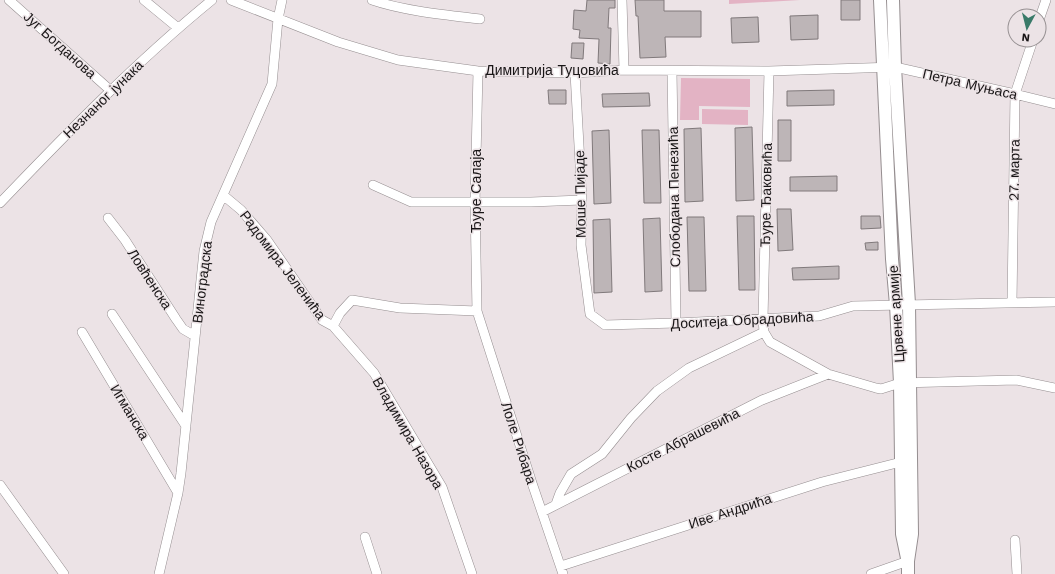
<svg xmlns="http://www.w3.org/2000/svg" width="1055" height="574" viewBox="0 0 1055 574" font-family="'Work Sans',sans-serif">
	<rect width="100%" height="100%" fill="#ece3e6"/>
	<path fill="#e3b3c4" d="M 729,0 L 800,0 L 729,4 Z
		M 681,78 L 750,79 L 750,107 L 699,106 L 699,120 L 680,120 Z
		M 702,109 L 748,110 L 748,125 L 702,124 Z"/>
	<path fill="#bdb5b7" stroke="#80797b" d="M 587,0 L 615,0 L 615,8 L 609,8 L 608,28 L 611,28 L 610,64 L 598,63 L 599,39 L 579,38 L 580,30 L 573,29 L 574,10 L 586,11 Z
		M 635,0 L 664,0 L 664,11 L 701,11 L 701,37 L 665,37 L 666,57 L 640,58 L 638,16 L 636,16 Z
		M 841,0 L 860,0 L 860,20 L 841,20 Z
		M 818,15 L 818,39 L 791,40 L 790,16 Z
		M 758,17 L 759,42 L 732,43 L 731,18 Z
		M 572,43 L 584,43 L 583,59 L 571,58 Z
		M 548,90 L 566,90 L 566,104 L 549,104 Z
		M 834,90 L 834,105 L 787,106 L 787,91 Z
		M 649,93 L 650,106 L 603,107 L 602,94 Z
		M 778,120 L 791,120 L 791,161 L 778,161 Z
		M 752,127 L 754,200 L 736,201 L 735,128 Z
		M 701,128 L 703,201 L 685,202 L 684,129 Z
		M 609,130 L 611,203 L 594,204 L 592,131 Z
		M 642,130 L 659,130 L 661,203 L 644,203 Z
		M 837,176 L 837,191 L 790,191 L 790,177 Z
		M 777,209 L 791,209 L 793,250 L 778,251 Z
		M 737,216 L 754,216 L 755,290 L 739,290 Z
		M 861,216 L 880,216 L 881,228 L 861,229 Z
		M 687,217 L 704,217 L 706,291 L 689,291 Z
		M 660,218 L 662,291 L 645,292 L 643,219 Z
		M 610,219 L 612,292 L 594,293 L 593,220 Z
		M 878,242 L 878,250 L 866,250 L 865,243 Z
		M 839,266 L 839,279 L 793,280 L 792,268 Z"/>
	<g fill="none" stroke-linecap="round" stroke-linejoin="round">
		<g stroke="#958e90" stroke-width="10">
			<path id="minor" d="M 9,0 L 110,90
				M 144,0 L 178,28
				M 231,0 L 338,42 L 398,60 L 478,71 L 575,73 L 624,70 L 769,71 L 895,67 L 1015,94 L 1055,104
				M 372,0 C 404,11 446,15 480,19
				M 622,0 L 624,70
				M 1039,20 L 1046,0
				M 478,71 L 475,203 L 477,311 L 532,483 L 563,574
				M 672,71 L 676,323
				M 769,71 L 763,319 L 764,332 L 770,342 L 828,374 L 876,388 L 881,389 L 900,383 L 1016,380 L 1055,388
				M 575,73 L 582,200 L 581,245 L 590,314 L 605,325 L 676,323 L 819,316 L 853,306 L 1055,302
				M 373,185 L 411,202 L 531,202 L 582,200
				M 223,195 L 241,210 L 267,240 L 322,320 L 333,326 L 340,313 L 352,300 L 400,308 L 477,311
				M 0,203 C 68,132 136,62 212,0
				M 108,218 L 125,240 L 176,319 L 183,329 L 195,336
				M 1012,303 L 1015,94 L 1033,40
				M 112,314 L 186,426
				M 333,326 L 374,373 L 442,487 L 472,574
				M 82,332 L 178,493
				M 0,485 L 64,574
				M 556,504 L 560,493 L 571,474 L 602,454 L 631,418 L 657,391 L 689,368 L 764,332
				M 542,512 L 762,400 L 828,374
				M 365,537 L 377,574
				M 1015,540 L 1017,574
				M 561,566 L 822,482 L 901,462
				M 159,574 L 178,493 L 181,473 L 204,251 L 211,222 L 272,84 L 278,19 L 282,0
				M 871,574 L 908,561"/>
		</g>
		<g stroke="#958e90" stroke-width="14">
			<path id="major" d="M 880,0 L 892,259 L 896,305 L 900,383 L 902,534 L 907,558
				M 893,0 L 895,67 L 909,304 L 912,534 L 908,561 L 908,574"/>
		</g>
		<use href="#minor" stroke="#fff" stroke-width="9"/>
		<use href="#major" stroke="#fff" stroke-width="12"/>
	</g>
	<g text-anchor="middle" dominant-baseline="central" stroke-width="3" stroke-linejoin="round" paint-order="stroke">
		<g font-size="14" fill="#181516" stroke="#ece3e6">
			<text transform="translate(60 45) rotate(42)">Југ Богданова</text>
			<text x="552" y="70">Димитрија Туцовића</text>
			<text transform="translate(970 84) rotate(13)">Петра Муњаса</text>
			<text transform="translate(103 99) rotate(-44)">Незнаног јунака</text>
			<text transform="translate(1014 170) rotate(-89)">27. марта</text>
			<text transform="translate(476 191) rotate(-90)">Ђуре Салаја</text>
			<text transform="translate(580 194) rotate(-91)">Моше Пијаде</text>
			<text transform="translate(766 195) rotate(-89)">Ђуре Ђаковића</text>
			<text transform="translate(674 197) rotate(-91)">Слободана Пенезића</text>
			<text transform="translate(283 265) rotate(53)">Радомира Јеленића</text>
			<text transform="translate(150 279) rotate(57)">Ловћенска</text>
			<text transform="translate(202 282) rotate(-83)">Виноградска</text>
			<text transform="translate(896 314) rotate(-94)">Црвене армије</text>
			<text transform="translate(742 320) rotate(-3)">Доситеја Обрадовића</text>
			<text transform="translate(130 412) rotate(59)">Игманска</text>
			<text transform="translate(408 433) rotate(60)">Владимира Назора</text>
			<text transform="translate(683 440) rotate(-27)">Косте Абрашевића</text>
			<text transform="translate(519 443) rotate(72)">Лоле Рибара</text>
			<text transform="translate(730 511) rotate(-18)">Иве Андрића</text>
		</g>
	</g>
	<g transform="translate(1027 28) rotate(187)"><circle r="19" fill="#ece3e6" stroke="#979193"/>
	<path d="M0-3L7 15L0 10L-7 15Z" fill="#397a69"/>
	<text y="-6" font-size="11" font-weight="bold" text-anchor="middle" fill="#181516">N</text>
	</g>
</svg>
